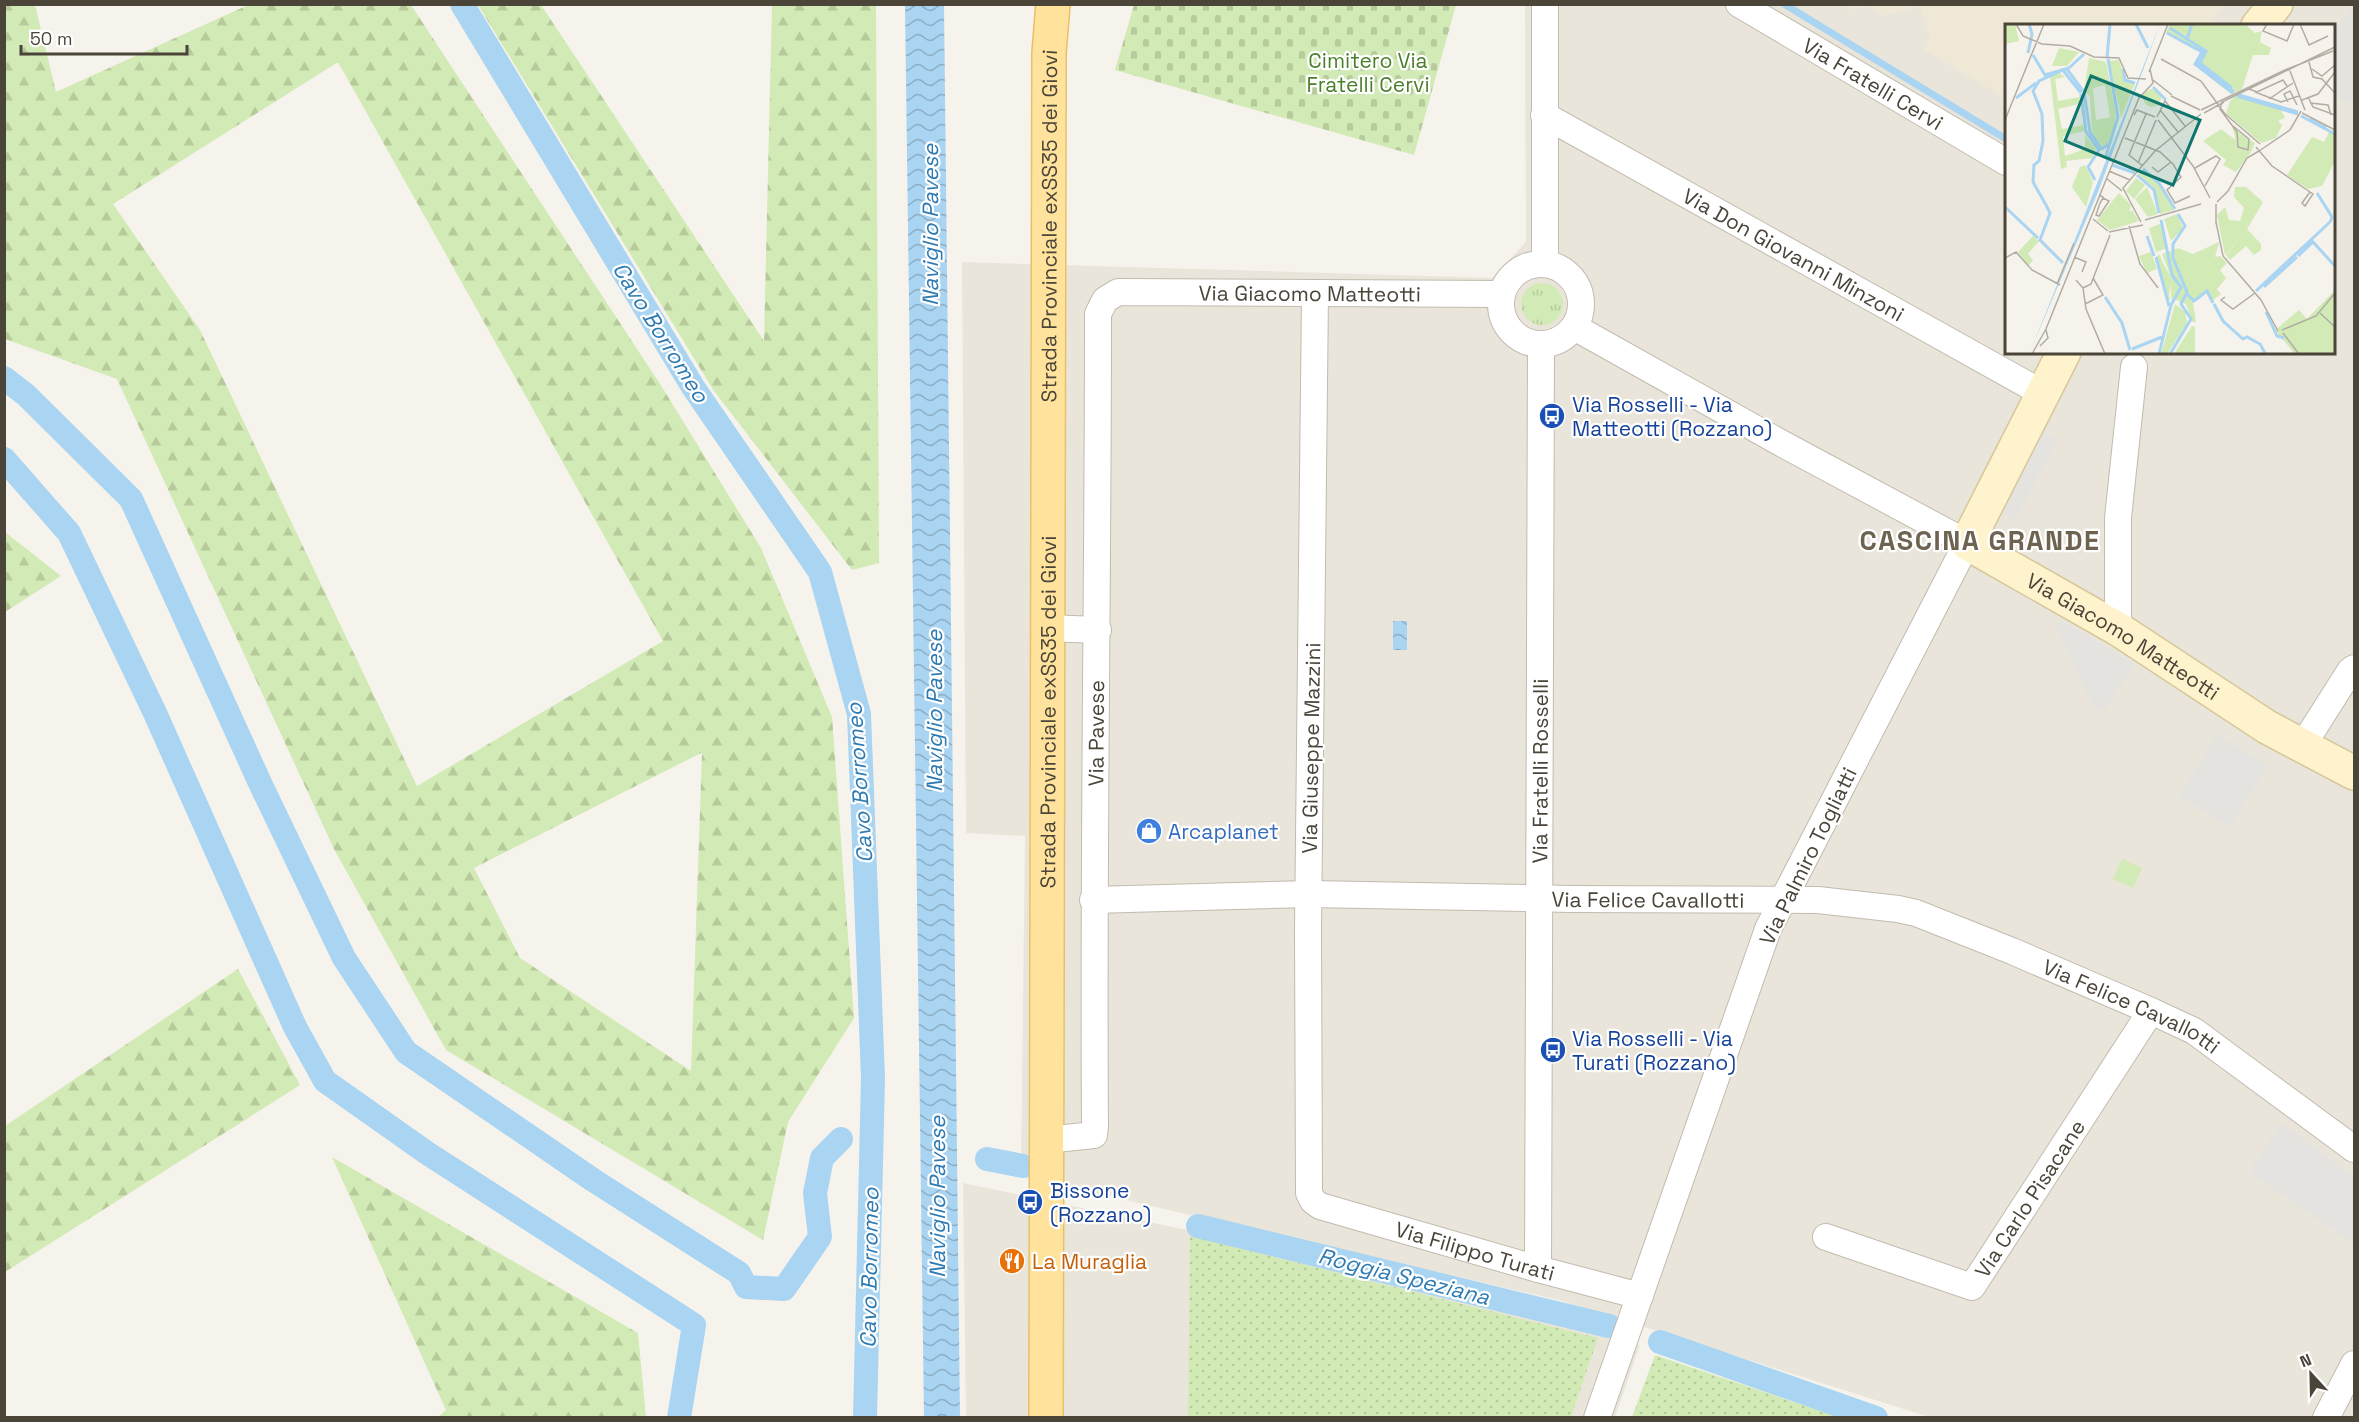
<svg xmlns="http://www.w3.org/2000/svg" width="2359" height="1422" viewBox="0 0 2359 1422" font-family="'Space Grotesk',sans-serif">
	<defs>
		<pattern id="grass-tufts" width="24" height="20" patternUnits="userSpaceOnUse" patternTransform="scale(1.5)"><rect width="24" height="20" fill="#d2eab5"/><path d="M3 7l-1-3M5 7V3M7 7l1-3M15 17l-1-3M17 17v-4M19 17l1-3" fill="none" stroke="#b6ca9c"/></pattern>
		<pattern id="forest-firs" width="22" height="20" patternUnits="userSpaceOnUse" patternTransform="scale(1.5)"><rect width="22" height="20" fill="#d2eab5"/><path d="M5 1l3.5 6h-7zM16 11l3.5 6h-7z" fill="#b6ca9c"/></pattern>
		<pattern id="cemetery-stones" width="16" height="16" patternUnits="userSpaceOnUse" patternTransform="scale(1.5)"><rect width="16" height="16" fill="#d2eab5"/><path d="M2 7V4a2 2 0 0 1 4 0v3zM10 15v-3a2 2 0 0 1 4 0v3z" fill="#b6ca9c"/></pattern>
		<pattern id="park-dots" width="8" height="8" patternUnits="userSpaceOnUse" patternTransform="scale(1.5)"><rect width="8" height="8" fill="#d2eab5"/><path d="M2 2h.1M6 6h.1" fill="none" stroke="#b6ca9c" stroke-width="1.8" stroke-linecap="round"/></pattern>
		<pattern id="water-waves" width="16" height="10" patternUnits="userSpaceOnUse" patternTransform="scale(1.5)"><rect width="16" height="10" fill="#a9d4f2"/><path d="M0 5q4-4 8 0t8 0" fill="none" stroke="#8caec5"/></pattern>
	</defs>
	<rect width="100%" height="100%" fill="#f6f3ec"/>
	<path fill="#eae5da" fill-rule="evenodd" d="M 1525,5 L 2354,5 L 2354,1417 L 1929,1417 L 1559,1300 L 1021,1176 L 1025,836 L 966,833 L 962,262 L 1492,278 L 1526,242 ZM 2006,26 L 2334,26 L 2334,352 L 2006,352 Z
		M 963,1183 L 1201,1233 L 1640,1345 L 1615,1417 L 966,1417 Z"/>
	<path fill="#efe8d6" d="M 1845,5 L 2224,5 L 2210,25 L 2006,26 L 2006,98 L 1924,50 L 1930,37 L 1920,6 L 1884,16 L 1865,5 L 1855,10 Z"/>
	<path fill="url(#grass-tufts)" d="M1521 304a21 21 0 1 1 42 0a21 21 0 1 1-42 0Z"/>
	<path fill="url(#forest-firs)" fill-rule="evenodd" d="M 5,4 L 35,5 L 56,92 L 248,5 L 411,5 L 662,387 L 761,548 L 832,717 L 854,1018 L 788,1122 L 763,1240 L 446,1050 L 334,849 L 117,379 L 5,339 ZM 338,62 L 663,641 L 417,786 L 200,330 L 113,204 ZM 701,753 L 702,753 L 691,1071 L 520,958 L 474,868 Z
		M 478,5 L 541,5 L 764,341 L 772,5 L 876,5 L 879,563 L 852,570 L 714,391 Z
		M 5,532 L 61,576 L 5,612 L 4,612 Z
		M 238,969 L 300,1085 L 5,1272 L 5,1126 Z
		M 332,1157 L 638,1333 L 646,1417 L 438,1417 L 446,1410 Z"/>
	<path fill="url(#cemetery-stones)" d="M 1134,5 L 1134,4 L 1456,5 L 1414,155 L 1115,70 Z"/>
	<path fill="url(#park-dots)" d="M 1190,1236 L 1598,1338 L 1571,1417 L 1188,1417 Z
		M 1655,1355 L 1838,1417 L 1632,1417 Z"/>
	<path fill="#d2eab5" d="M 2122,859 L 2142,868 L 2133,888 L 2113,879 Z"/>
	<path fill="#e5e3e0" d="M 2352,5 L 2354,5 L 2354,96 L 2349,104 L 2334,95 L 2334,32 Z
		M 2039,429 L 2058,439 L 2015,520 L 1995,510 Z
		M 2062,621 L 2135,664 L 2103,712 L 2092,704 L 2056,628 Z
		M 2217,735 L 2268,766 L 2230,827 L 2179,796 Z
		M 2282,1123 L 2354,1177 L 2354,1244 L 2249,1172 Z"/>
	<path fill="url(#water-waves)" d="M 905,5 L 944,5 L 960,1418 L 924,1417 Z
		M 1393,621 L 1407,621 L 1407,650 L 1393,650 Z"/>
	<g fill="none" stroke-linecap="round" stroke-linejoin="round">
		<path stroke="#a9d4f2" stroke-width="7" d="M 1784,4 L 2006,139"/>
		<path stroke="#a9d4f2" stroke-width="24" d="M 462,4 L 693,387 L 820,572 L 859,714 L 873,1078 L 865,1418
			M 4,378 L 26,395 L 131,499 L 260,783 L 344,958 L 406,1052 L 593,1180 L 739,1273 L 746,1287 L 784,1289 L 820,1237 L 815,1193 L 822,1158 L 841,1139
			M 4,459 L 69,533 L 155,713 L 295,1027 L 325,1081 L 427,1153 L 694,1325 L 679,1418
			M 987,1159 L 1023,1166
			M 1198,1226 L 1609,1326
			M 1660,1342 L 1876,1418"/>
		<g stroke="#c2bbae" stroke-width="28">
			<g id="street">
				<path id="s1" d="M 1739,4 L 2006,162"/>
				<path id="s2" d="M 1544,115 L 2044,394"/>
				<path d="M 1545,263 L 1545,4"/>
				<circle cx="1541" cy="304" r="40"/>
				<path id="s3" d="M 1315,294 L 1308,929 L 1309,1193 L 1313,1201 L 1320,1206 L 1538,1269 L 1640,1296"/>
				<path d="M 1576,328 L 1781,443 L 1967,543 L 1768,929 L 1597,1418"/>
				<path d="M 1046,628 L 1098,630"/>
				<path d="M 2118,629 L 2118,518 L 2134,367"/>
				<path d="M 2303,745 L 2350,671 L 2354,668"/>
				<path id="s4" d="M 1093,900 L 1310,894 L 1572,899 L 1818,900 L 1898,909 L 1916,913 L 2012,951 L 2151,1011 L 2194,1031 L 2354,1149"/>
				<path id="s5" d="M 1046,1140 L 1094,1135 L 1095,1126 C 1093,855 1098,584 1098,314 L 1105,300 L 1118,292 L 1502,294"/>
				<path id="s6" d="M 1826,1237 L 1972,1287 L 2151,1011"/>
				<path id="s7" d="M 1538,1269 L 1541,346"/>
				<path d="M 2326,1418 L 2354,1364"/>
			</g>
		</g>
		<g stroke="#d6c79b" stroke-width="36">
			<g id="secondary">
				<path d="M 2258,26 L 2276,4"/>
				<path id="s8" d="M 2064,352 L 1967,543 L 2118,629 L 2267,727 L 2354,773"/>
			</g>
		</g>
		<g stroke="#e6c16a" stroke-width="36">
			<g id="primary">
				<path id="s9" d="M 1046,1418 L 1049,53 L 1053,4"/>
			</g>
		</g>
		<use href="#street" stroke="#fff" stroke-width="26"/>
		<use href="#secondary" stroke="#fff3cd" stroke-width="33"/>
		<use href="#primary" stroke="#ffe39c" stroke-width="33"/>
	</g>
	<defs>
		<g id="bus-disc" transform="scale(1.35)"><circle r="9.5" fill="#1a4fb4" stroke="#fff"/><path d="M-5-6H5V4H4V6H2V4H-2V6H-4V4H-5ZM-3.5-4V0h7V-4ZM-3.5 1.2v1.5H-2V1.2ZM2 1.2v1.5H3.5V1.2Z" fill="#fff"/></g>
		<g id="shop-disc" transform="scale(1.35)"><circle r="9.5" fill="#3f7fe0" stroke="#fff"/><path d="M-5-2.5h2.3a2.7 3.5 0 0 1 5.4 0H5L5.5 6h-11ZM-1.5-2.5h3a1.5 2.3 0 0 0-3 0Z" fill="#fff"/></g>
		<g id="restaurant-disc" transform="scale(1.35)"><circle r="9.5" fill="#e8710a" stroke="#fff"/><path d="M-5-6h1v4h1v-4h1v4h1v-4h1v5L-1.5 .5V6h-2V.5L-5-1ZM5-6V6H3V1.5H1.5Q1.5-4 5-6Z" fill="#fff"/></g>
	</defs>
	<g fill-rule="evenodd">
		<use href="#bus-disc" x="1552" y="416"/>
		<use href="#shop-disc" x="1149" y="831"/>
		<use href="#bus-disc" x="1553" y="1050"/>
		<use href="#bus-disc" x="1030" y="1202"/>
		<use href="#restaurant-disc" x="1012" y="1261"/>
	</g>
	<g text-anchor="middle" dominant-baseline="central" stroke-width="4.5" stroke-linejoin="round" paint-order="stroke">
		<g font-size="21" fill="#4a7f2a" stroke="#fff">
			<text x="1368" y="60">Cimitero Via<tspan x="1368" dy="24">Fratelli Cervi</tspan></text>
		</g>
		<g font-size="21" fill="#4b4439" stroke="#fff">
			<text stroke="none"><textPath href="#s1" startOffset="156">Via Fratelli Cervi</textPath></text>
			<text stroke="none"><textPath href="#s9" startOffset="1192">Strada Provinciale exSS35 dei Giovi</textPath></text>
			<text stroke="none"><textPath href="#s2" startOffset="286">Via Don Giovanni Minzoni</textPath></text>
			<text stroke="none"><textPath href="#s5" startOffset="1092">Via Giacomo Matteotti</textPath></text>
			<text stroke="none"><textPath href="#s8" startOffset="396">Via Giacomo Matteotti</textPath></text>
			<text stroke="none"><textPath href="#s9" startOffset="706">Strada Provinciale exSS35 dei Giovi</textPath></text>
			<text stroke="none"><textPath href="#s5" startOffset="450">Via Pavese</textPath></text>
			<text transform="translate(1311 748) rotate(-89)">Via Giuseppe Mazzini</text>
			<text stroke="none"><textPath href="#s7" startOffset="498">Via Fratelli Rosselli</textPath></text>
			<text transform="translate(1808 856) rotate(-64)">Via Palmiro Togliatti</text>
			<text stroke="none"><textPath href="#s4" startOffset="555">Via Felice Cavallotti</textPath></text>
			<text stroke="none"><textPath href="#s4" startOffset="1059">Via Felice Cavallotti</textPath></text>
			<text stroke="none"><textPath href="#s6" startOffset="260">Via Carlo Pisacane</textPath></text>
			<text stroke="none"><textPath href="#s3" startOffset="1078">Via Filippo Turati</textPath></text>
		</g>
		<g font-size="21" fill="#164399" stroke="#fff" text-anchor="start">
			<text x="1572" y="404">Via Rosselli - Via<tspan x="1572" dy="24">Matteotti (Rozzano)</tspan></text>
			<text x="1572" y="1038">Via Rosselli - Via<tspan x="1572" dy="24">Turati (Rozzano)</tspan></text>
			<text x="1050" y="1190">Bissone<tspan x="1050" dy="24">(Rozzano)</tspan></text>
		</g>
		<g font-size="21" fill="#366cbe" stroke="#fff" text-anchor="start">
			<text x="1168" y="831">Arcaplanet</text>
		</g>
		<g font-size="21" fill="#c56008" stroke="#fff" text-anchor="start">
			<text x="1032" y="1261">La Muraglia</text>
		</g>
		<g font-size="22" font-style="italic" fill="#2e7ab2" stroke="#fff">
			<text transform="translate(930 225) rotate(-90)">Naviglio Pavese</text>
			<text transform="translate(661 332) rotate(58)">Cavo Borromeo</text>
			<text transform="translate(934 711) rotate(-90)">Naviglio Pavese</text>
			<text transform="translate(859 783) rotate(-94)">Cavo Borromeo</text>
			<text transform="translate(937 1197) rotate(-90)">Naviglio Pavese</text>
			<text transform="translate(869 1268) rotate(-89)">Cavo Borromeo</text>
			<text transform="translate(1404 1276) rotate(14)">Roggia Speziana</text>
		</g>
		<g font-size="27" font-weight="bold" letter-spacing="1.5" fill="#6e6250" stroke="#fff">
			<text x="1980" y="540">CASCINA GRANDE</text>
		</g>
	</g>
	<g transform="translate(2005 24)">
		<rect width="330" height="330" fill="#f6f3ec"/>
		<path d="M 0,0 L 10,0 L 14,17 L 0,20 ZM 227,103 L 250,119 L 246,128 L 234,125 ZM 324,108 L 330,110 L 330,137 L 317,162 L 303,165 L 282,151 L 307,113 L 319,118 ZM 142,163 L 153,190 L 143,193 L 130,175 ZM 172,190 L 178,204 L 166,217 L 159,195 ZM 242,205 L 256,220 L 256,226 L 249,231 L 241,222 L 225,236 L 221,231 ZM 28,212 L 34,217 L 23,230 L 28,236 L 23,242 L 13,228 ZM 214,218 L 210,233 L 215,232 L 222,239 L 215,246 L 221,254 L 212,265 L 216,270 L 207,277 L 201,269 L 188,279 L 191,298 L 187,298 L 181,280 L 166,274 L 166,259 L 164,272 L 167,277 L 163,274 L 151,232 L 155,231 L 157,237 L 167,255 L 157,230 L 173,224 L 188,230 ZM 170,280 L 180,288 L 182,299 L 162,330 L 156,330 ZM 187,302 L 190,303 L 190,330 L 169,330 Z" fill="#d2eab5"/>
		<path d="M 54,24 L 74,28 L 62,42 L 47,42 ZM 84,34 L 101,38 L 111,91 L 107,115 L 98,123 L 87,108 L 85,72 L 79,67 ZM 100,61 L 105,93 L 91,96 L 88,64 ZM 114,36 L 120,56 L 130,60 L 116,94 L 104,37 ZM 53,48 L 60,53 L 50,55 L 53,77 L 75,73 L 78,79 L 53,85 L 57,105 L 79,101 L 80,107 L 58,112 L 60,132 L 80,125 L 80,111 L 91,125 L 87,134 L 61,137 L 62,143 L 56,145 L 45,52 ZM 230,163 L 241,163 L 258,178 L 241,207 L 220,231 L 212,191 L 220,183 L 224,196 L 235,197 L 239,184 L 229,173 Z" fill="#d2eab5" fill-rule="evenodd"/>
		<path d="M138 74a9 9 0 1 1 18 0a9 9 0 1 1-18 0Z" fill="#d2eab5"/>
		<path d="M 165,0 L 240,0 L 250,9 L 257,7 L 255,18 L 266,24 L 264,31 L 248,31 L 237,65 L 226,70 L 189,41 L 196,28 L 161,9 ZM 216,105 L 233,118 L 234,125 L 246,128 L 231,148 L 218,141 L 221,136 L 198,117 ZM 137,145 L 155,161 L 169,186 L 155,190 L 148,163 L 133,150 ZM 146,228 L 152,245 L 142,249 L 134,232 ZM 330,266 L 330,330 L 290,330 L 270,306 L 294,286 L 302,295 Z" fill="#d2eab5"/>
		<path d="M 231,72 L 275,84 L 280,94 L 273,97 L 277,101 L 271,114 L 256,119 L 221,89 L 225,77 ZM 80,141 L 88,158 L 81,183 L 67,163 L 75,143 ZM 131,154 L 140,161 L 129,175 L 121,167 ZM 114,169 L 126,181 L 124,188 L 127,186 L 134,197 L 105,206 L 92,196 ZM 155,200 L 162,224 L 151,228 L 144,204 Z" fill="#d2eab5"/>
		<path d="M 155,0 L 93,168 L 24,330 L 48,271 Z" fill="#a9d4f2"/>
		<path fill="none" stroke="#a9d4f2" stroke-width="3" d="M 131,0 L 143,24M 187,0 L 182,15 L 201,27 L 195,39 L 227,64M 165,4 L 199,26 L 193,40 L 229,68M 162,9 L 197,28 L 190,40 L 228,69M 23,29 L 27,10 L 24,0M 28,31 L 40,51 L 64,44 L 79,30M 102,34 L 105,0M 57,45 L 76,69M 62,45 L 78,67M 118,45 L 120,56 L 130,59M 148,63 L 161,76M 79,68 L 85,108 L 97,125 L 104,120M 76,70 L 81,108 L 94,126 L 83,143 L 90,156M 234,71 L 293,88M 232,72 L 293,90M 11,74 L 31,59M 296,92 L 330,110M 304,95 L 321,104M 100,135 L 113,93 L 103,35M 107,141 L 130,149M 138,145 L 154,159 L 170,185M 132,151 L 149,166 L 154,189M 41,181 L 28,158 L 29,141 L 34,137 L 38,117 L 37,90 L 28,67 L 34,57 L 58,46M 41,181 L 45,189 L 35,216 L 58,239M 0,183 L 33,214M 142,212 L 149,232M 293,232 L 308,218 L 330,242M 151,233 L 164,282M 259,263 L 292,233M 251,267 L 325,198 L 327,193 L 312,169M 182,270 L 189,277 L 202,267 L 208,279M 100,273 L 117,299 L 125,326M 209,280 L 218,297 L 238,315 L 242,313 L 255,320 L 260,329M 261,288 L 272,312 L 279,314M 127,325 L 157,313M 154,330 L 166,281 L 176,263 L 167,251 L 156,196M 165,330 L 186,295 L 176,280 L 182,268 L 168,234 L 168,220 L 180,202 L 173,190"/>
		<path fill="none" stroke="#b2ada4" stroke-width="1.5" d="M 11,0 L 18,12 L 37,20 L 65,22 L 89,33 L 114,34 L 123,54 L 141,55M 262,0 L 258,7 L 282,17 L 289,0M 295,0 L 304,21 L 323,12M 156,35 L 196,57 L 220,90M 304,38 L 308,53 L 317,55 L 329,68M 307,45 L 317,52 L 330,41M 285,46 L 280,46 L 328,27M 285,47 L 300,86M 144,48 L 163,0M 148,56 L 167,71M 244,65 L 252,68 L 278,56 L 282,62M 250,68 L 276,78 L 294,72M 166,72 L 195,86M 303,73 L 308,83 L 330,91M 264,75 L 288,59M 297,76 L 313,70 L 330,48M 283,78 L 279,70 L 285,67 L 292,81M 305,79 L 323,81 L 326,91M 155,86 L 173,108M 196,86 L 280,46M 199,89 L 219,78M 219,89 L 255,120M 297,89 L 330,106M 129,91 L 132,86 L 150,93M 152,93 L 160,77 L 180,102M 0,96 L 39,0M 153,96 L 188,142 L 205,174M 228,102 L 244,115 L 243,126 L 233,123 L 232,108 L 215,85 L 217,78 L 330,23M 120,114 L 155,128 L 168,140 L 176,153 L 162,166 L 170,179 L 185,172M 251,123 L 267,142 L 305,168M 254,127 L 285,106 L 296,87M 133,139 L 151,96M 138,142 L 124,131 L 141,90M 147,143 L 153,148 L 166,138M 190,144 L 211,132 L 215,135 L 200,162M 104,147 L 125,156M 101,154 L 117,167M 305,168 L 308,170 L 300,182 L 297,179 ZM 94,171 L 98,173 L 98,174 L 95,179 L 91,191 L 94,192 L 104,177 L 98,174M 212,178 L 223,167 L 242,134 L 254,127M 211,180 L 211,200M 88,195 L 103,207M 140,196 L 196,180M 136,198 L 118,164 L 150,127 L 196,90M 211,198 L 218,232 L 256,276 L 273,307M 124,202 L 135,240 L 153,264M 104,208 L 138,201M 69,233 L 81,238 L 77,248M 0,234 L 11,228 L 27,246 L 55,261M 71,256 L 78,264 L 81,285 L 100,330M 52,260 L 69,219M 78,264 L 86,260 L 105,211M 220,273 L 216,276 L 228,285 L 250,269M 80,280 L 98,271 L 88,254M 315,289 L 330,303M 277,306 L 311,292 L 330,269M 278,309 L 294,330M 35,322 L 43,314 L 41,306M 27,330 L 41,305 L 134,74 L 148,59 L 145,45"/>
		<path fill="#0f766e" fill-opacity="0.15" stroke="#0f766e" stroke-width="3" d="M 86,52 L 195,96 L 168,161 L 60,117 Z"/>
		<rect width="330" height="330" fill="none" stroke="#4b4439" stroke-width="3"/>
	</g>
	<rect width="2359" height="1422" fill="none" stroke="#4b4439" stroke-width="12"/>
	<g transform="translate(2311 1374) rotate(338)" stroke="#ffffff" stroke-width="4.5" paint-order="stroke">
	<path d="M0-4.5L10 22L0 15L-10 22Z" fill="#4b4439"/>
	<text y="-9" font-size="16" font-weight="bold" text-anchor="middle" fill="#4b4439">N</text>
	</g>
	<path d="M21 45v9h166v-9" fill="none" stroke="#4b4439" stroke-width="3"/>
	<text x="30" y="45" font-size="18" fill="#4b4439" stroke="#ffffff" stroke-width="4.5" paint-order="stroke">50 m</text>
</svg>
